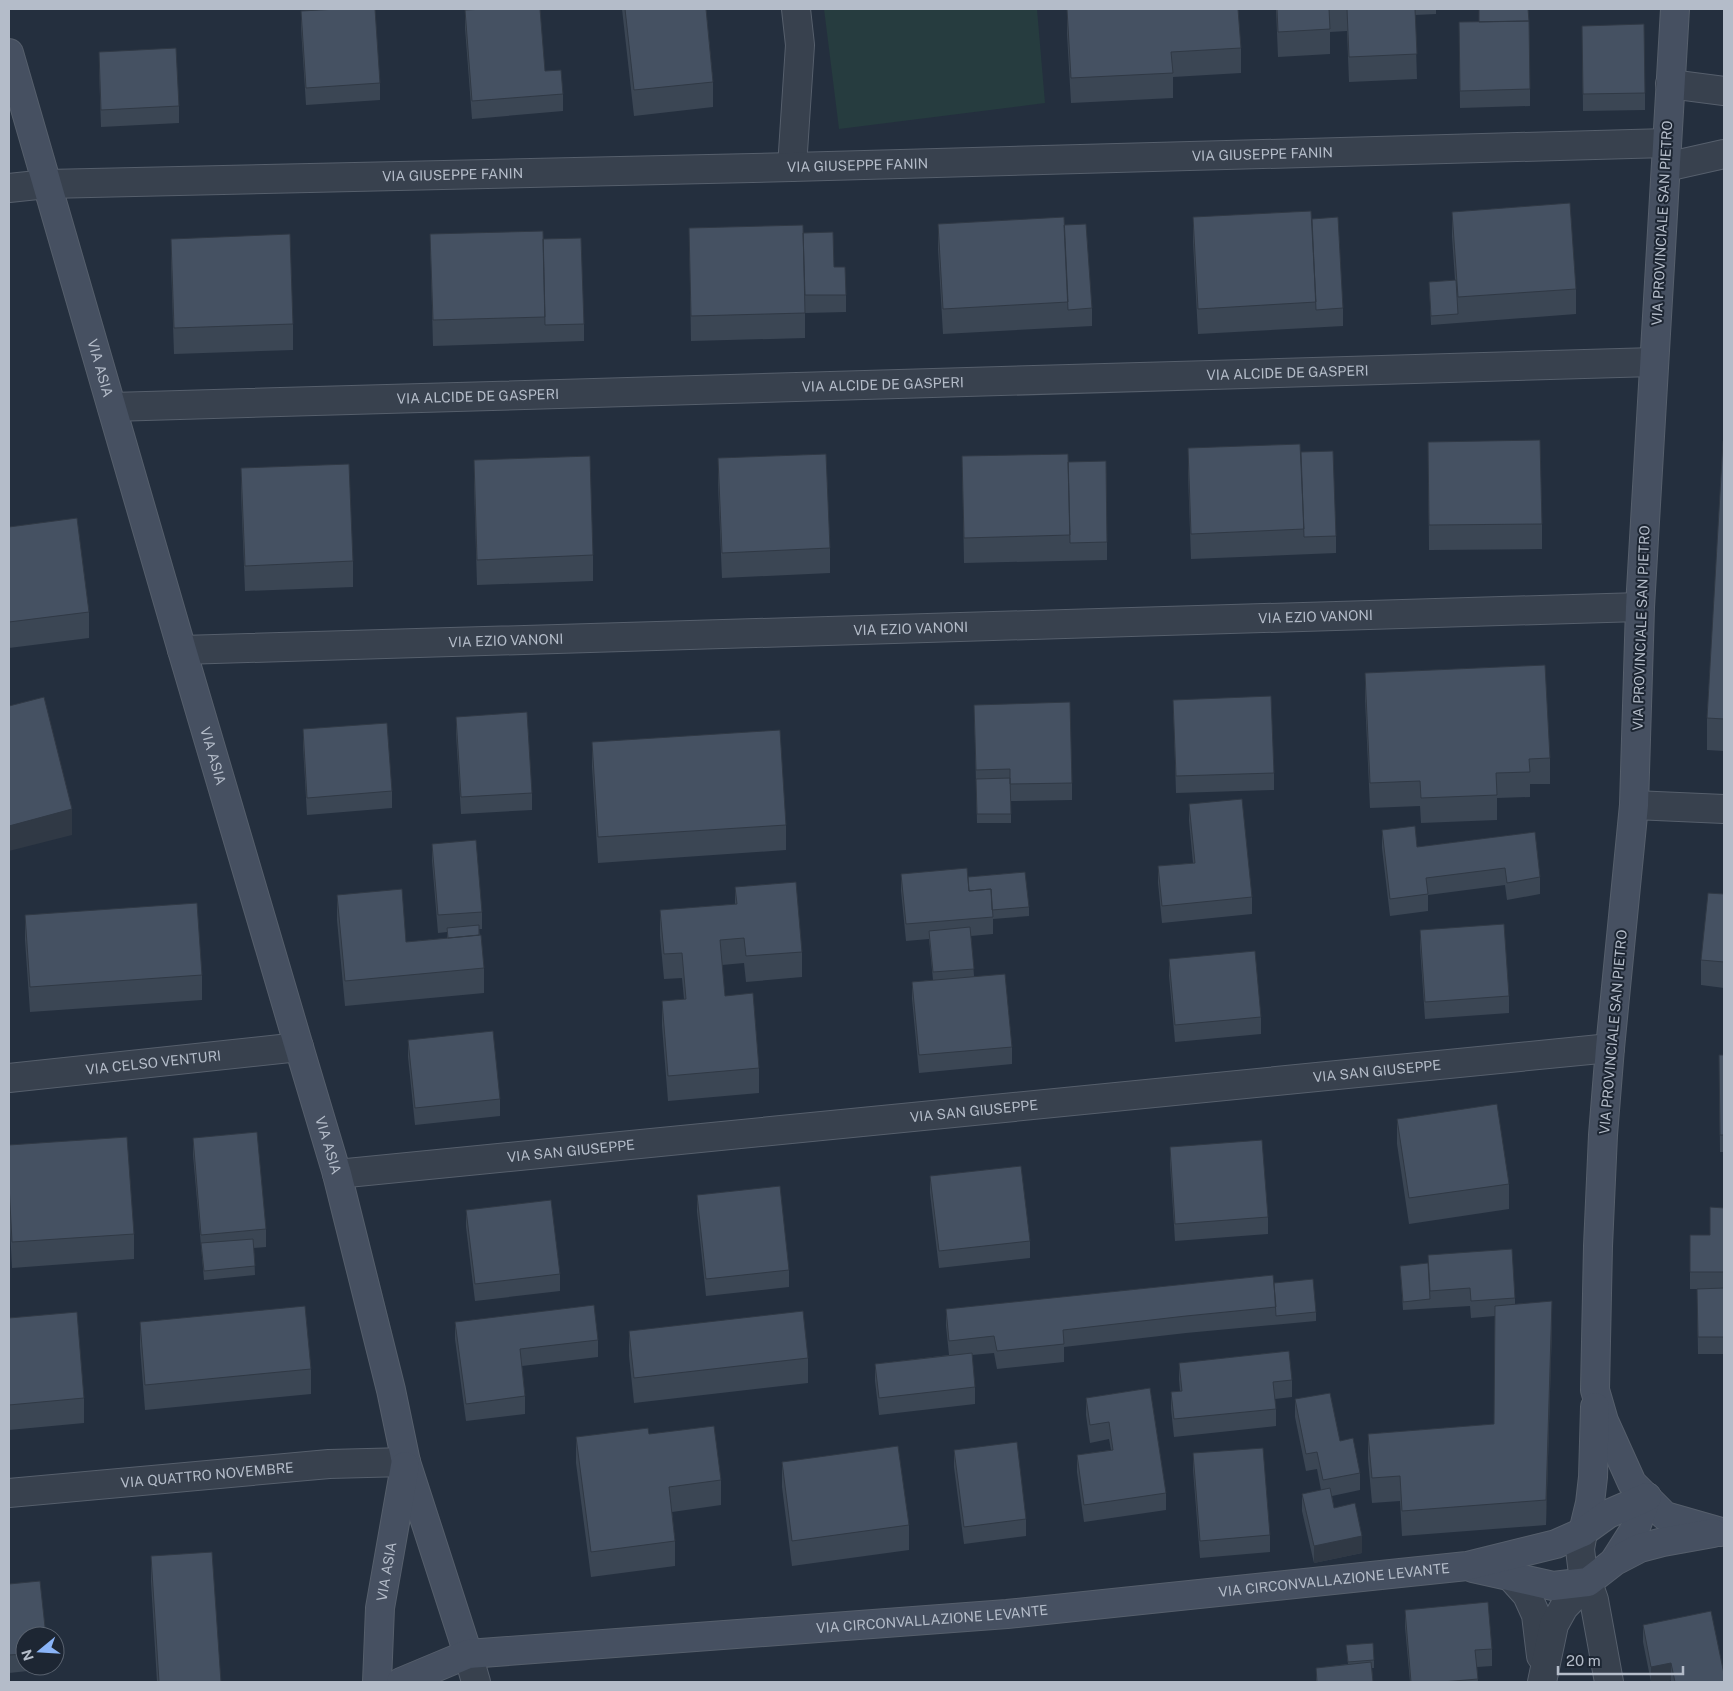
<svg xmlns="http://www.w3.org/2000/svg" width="1733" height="1691" viewBox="0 0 1733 1691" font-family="'Public Sans',sans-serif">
	<rect width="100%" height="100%" fill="#242f3e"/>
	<path fill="#263c3f" d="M 824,9 L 1037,9 L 1045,103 L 839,129 Z"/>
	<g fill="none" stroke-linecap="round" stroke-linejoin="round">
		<g stroke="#565f6c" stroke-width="30">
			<g id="street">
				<path d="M 1670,84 L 1724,91"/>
				<path d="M 792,167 L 800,45 L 796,9"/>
				<path d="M 1666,167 L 1724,154"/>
				<path id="s1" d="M 9,188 L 47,184 L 792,167 L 1667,143"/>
				<path id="s2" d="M 112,407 L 1654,362"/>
				<path id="s3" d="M 182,650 L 1640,607"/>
				<path d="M 1634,805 L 1724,809"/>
				<path id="s4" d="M 9,1078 L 299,1047"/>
				<path id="s5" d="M 337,1174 L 1610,1048"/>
				<path id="s6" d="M 9,1493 L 329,1464 L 406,1462"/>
				<path d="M 1583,1532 L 1580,1549 L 1582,1566 L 1594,1600 L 1609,1682"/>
				<path d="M 1510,1576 L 1527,1595 L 1536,1615 L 1541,1656"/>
				<path d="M 468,1654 L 476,1682"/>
				<path d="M 1542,1682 L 1554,1625 L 1564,1607 L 1588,1582"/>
			</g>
		</g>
		<g stroke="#565f6c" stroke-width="30">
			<g id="secondary">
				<path d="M 1675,9 L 1640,607 L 1634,805 L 1610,1048 L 1603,1135 L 1598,1246 L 1595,1390 L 1604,1421 L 1632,1483 L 1665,1516 L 1721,1532"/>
				<path id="s7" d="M 9,53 L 182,650 L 299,1047 L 337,1174 L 391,1390 L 406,1462 L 468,1654"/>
				<path d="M 1583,1532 L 1590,1503 L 1593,1477 L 1595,1407"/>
				<path d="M 1615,1560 L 1636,1527 L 1647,1497"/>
				<path d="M 1473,1568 L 1553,1586 L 1588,1582 L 1615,1561 L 1640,1548 L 1663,1542 L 1713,1533"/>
				<path id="s8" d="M 377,1682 L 380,1608 L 405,1466"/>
				<path id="s9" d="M 401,1682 L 468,1654 L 1007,1614 L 1467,1566 L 1556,1544 L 1583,1532 L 1608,1514 L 1647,1497"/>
			</g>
		</g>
		<use href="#street" stroke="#38414e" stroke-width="28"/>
		<use href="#secondary" stroke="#465061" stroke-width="28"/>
	</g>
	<path fill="#3b4654" d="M 622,9 L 706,9 L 713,82 L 713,107 L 634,116 Z
		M 1067,9 L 1241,48 L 1241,73 L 1173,77 L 1173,98 L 1071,103 L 1067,34 Z
		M 1276,9 L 1436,9 L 1436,14 L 1415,15 L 1417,79 L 1349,82 L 1347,31 L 1330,32 L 1330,54 L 1278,57 Z
		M 465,10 L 545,71 L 563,94 L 563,111 L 472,119 L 465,28 Z
		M 301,11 L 380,83 L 380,100 L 306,105 L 301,28 Z
		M 1582,26 L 1645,93 L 1645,110 L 1583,111 Z
		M 1459,39 L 1530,89 L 1530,106 L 1460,108 Z
		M 99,52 L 179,106 L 179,123 L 101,127 L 99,69 Z
		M 1452,212 L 1576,289 L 1576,314 L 1431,325 L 1429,282 L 1455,280 L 1452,237 Z
		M 1193,217 L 1312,219 L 1343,308 L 1343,326 L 1198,334 L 1193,242 Z
		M 938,224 L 1064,225 L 1092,308 L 1092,326 L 943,334 L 938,249 Z
		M 689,228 L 803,233 L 834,267 L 846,295 L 846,312 L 805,313 L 805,338 L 691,341 Z
		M 430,234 L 543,239 L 584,324 L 584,341 L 433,346 Z
		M 171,239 L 293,324 L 293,350 L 174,354 L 171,264 Z
		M 1724,441 L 1724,751 L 1707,750 L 1707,718 Z
		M 1428,442 L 1542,524 L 1542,549 L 1429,550 Z
		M 1188,448 L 1301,452 L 1336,536 L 1336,553 L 1191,559 L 1188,474 Z
		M 962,456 L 1068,462 L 1107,542 L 1107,560 L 964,563 Z
		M 718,458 L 830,548 L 830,573 L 722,578 L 718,484 Z
		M 474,460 L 593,555 L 593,581 L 477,585 L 474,485 Z
		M 241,468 L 353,561 L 353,587 L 245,591 L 241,493 Z
		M 9,527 L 89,612 L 89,638 L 9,648 Z
		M 1365,673 L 1550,758 L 1550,784 L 1530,784 L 1530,797 L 1497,798 L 1497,820 L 1421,823 L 1420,806 L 1370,808 L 1365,699 Z
		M 1173,700 L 1274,773 L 1274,790 L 1176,793 Z
		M 974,705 L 1072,783 L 1072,800 L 1011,801 L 1011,823 L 977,823 Z
		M 456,717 L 532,793 L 532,810 L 461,814 L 456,734 Z
		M 303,729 L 392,791 L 392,808 L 307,815 L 303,746 Z
		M 592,742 L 786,825 L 786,850 L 598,863 L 592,767 Z
		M 1189,804 L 1252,897 L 1252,914 L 1162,923 L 1158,883 L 1158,866 L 1193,863 L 1189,821 Z
		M 1382,830 L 1417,847 L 1535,832 L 1540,877 L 1540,894 L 1507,900 L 1505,885 L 1428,895 L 1428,911 L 1390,916 L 1382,848 Z
		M 432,844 L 482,912 L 482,929 L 479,929 L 484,968 L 484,993 L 345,1006 L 337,920 L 337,895 L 406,942 L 447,938 L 447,932 L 438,933 L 432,861 Z
		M 901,874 L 968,877 L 1029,907 L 1029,916 L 993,919 L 993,934 L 971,936 L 974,976 L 1012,1047 L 1012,1064 L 919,1073 L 912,999 L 912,982 L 933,980 L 929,939 L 906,941 L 901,891 Z
		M 735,887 L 802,952 L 802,977 L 746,982 L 744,963 L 722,965 L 725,996 L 759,1068 L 759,1093 L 668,1101 L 662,1026 L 662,1001 L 684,999 L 682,978 L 664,979 L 660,936 L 660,910 L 735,904 Z
		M 1724,894 L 1724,988 L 1701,985 L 1701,960 Z
		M 25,915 L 202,975 L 202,1000 L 30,1012 L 25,940 Z
		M 1420,930 L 1509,996 L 1509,1013 L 1425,1019 L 1420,947 Z
		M 1169,959 L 1261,1017 L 1261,1034 L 1175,1042 L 1169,976 Z
		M 408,1040 L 500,1099 L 500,1116 L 415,1125 L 408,1057 Z
		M 1719,1055 L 1724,1055 L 1724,1152 L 1720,1152 Z
		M 1397,1119 L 1509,1184 L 1509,1209 L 1409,1224 L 1397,1144 Z
		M 193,1138 L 266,1229 L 266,1247 L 254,1248 L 255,1275 L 204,1280 L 193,1155 Z
		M 9,1145 L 134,1234 L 134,1259 L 12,1268 L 9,1210 Z
		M 1170,1147 L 1268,1217 L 1268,1234 L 1175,1241 L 1170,1164 Z
		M 930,1176 L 1030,1241 L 1030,1258 L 939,1268 L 930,1193 Z
		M 697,1195 L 789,1270 L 789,1287 L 706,1296 L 697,1212 Z
		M 1724,1208 L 1724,1354 L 1698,1354 L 1697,1289 L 1690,1289 L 1690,1235 L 1710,1235 Z
		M 466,1210 L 560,1274 L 560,1291 L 475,1301 L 466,1227 Z
		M 1428,1255 L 1515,1298 L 1515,1304 L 1552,1326 L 1546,1525 L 1402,1536 L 1400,1501 L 1372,1503 L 1368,1459 L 1368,1434 L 1494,1424 L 1495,1316 L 1471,1318 L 1470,1306 L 1403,1310 L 1400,1266 L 1428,1263 Z
		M 1274,1283 L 1316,1312 L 1316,1321 L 1186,1333 L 1064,1347 L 1064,1362 L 997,1369 L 994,1353 L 972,1355 L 975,1387 L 975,1404 L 879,1415 L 875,1381 L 875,1364 L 949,1355 L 946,1326 L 946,1309 Z
		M 9,1318 L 84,1398 L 84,1423 L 9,1430 Z
		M 140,1322 L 311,1369 L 311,1394 L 145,1410 L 140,1347 Z
		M 455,1322 L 598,1340 L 598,1357 L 522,1366 L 525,1396 L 525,1414 L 466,1421 L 455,1339 Z
		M 629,1331 L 808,1358 L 808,1383 L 634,1403 L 629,1356 Z
		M 1179,1363 L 1292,1380 L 1292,1397 L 1275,1399 L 1276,1409 L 1276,1426 L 1174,1437 L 1171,1409 L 1171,1392 L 1180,1391 L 1179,1380 Z
		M 1150,1388 L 1166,1493 L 1166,1510 L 1084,1522 L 1077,1472 L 1077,1455 L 1111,1450 L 1109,1439 L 1090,1443 L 1086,1415 L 1086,1398 Z
		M 1295,1399 L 1340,1441 L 1360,1473 L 1360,1490 L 1332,1496 L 1334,1508 L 1362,1553 L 1314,1563 L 1302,1511 L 1302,1494 L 1321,1490 L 1317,1469 L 1306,1471 L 1295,1417 Z
		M 649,1434 L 721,1480 L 721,1505 L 672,1512 L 675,1541 L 675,1566 L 591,1577 L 576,1463 L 576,1437 Z
		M 954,1450 L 1026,1519 L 1026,1536 L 964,1544 L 954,1467 Z
		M 1193,1453 L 1270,1535 L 1270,1552 L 1200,1558 L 1193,1470 Z
		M 782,1462 L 909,1525 L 909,1550 L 792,1566 L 782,1487 Z
		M 151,1556 L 221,1682 L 157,1682 L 151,1582 Z
		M 9,1584 L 25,1636 L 25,1666 L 47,1666 L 47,1669 L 9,1673 Z
		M 1405,1610 L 1492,1649 L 1492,1666 L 1477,1667 L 1478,1682 L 1410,1682 L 1405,1627 Z
		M 1643,1625 L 1724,1682 L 1671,1682 L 1671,1680 L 1662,1682 L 1651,1682 L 1643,1642 Z
		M 1346,1645 L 1374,1660 L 1374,1668 L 1372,1668 L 1373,1682 L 1316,1682 L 1316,1668 L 1348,1664 Z"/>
	<path fill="#303945" d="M 72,809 L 72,835 L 9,851 L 9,826 Z
		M 1552,1301 L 1552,1326 L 1546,1525 L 1546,1500 Z
		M 1362,1536 L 1362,1553 L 1314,1563 L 1314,1546 Z
		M 1671,1663 L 1671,1680 L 1662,1682 L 1651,1682 L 1651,1667 Z"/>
	<path fill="#455162" stroke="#303945" d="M 338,9 L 375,9 L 380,83 L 306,88 L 301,11 Z
		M 485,9 L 540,9 L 545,71 L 561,70 L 563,94 L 472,101 L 465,10 Z
		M 625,9 L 706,9 L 713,82 L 634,90 Z
		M 1067,9 L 1238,9 L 1241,48 L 1171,52 L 1173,73 L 1071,78 Z
		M 1277,9 L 1329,9 L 1330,29 L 1278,32 Z
		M 1347,9 L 1415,9 L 1417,54 L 1349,57 Z
		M 1479,9 L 1528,9 L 1529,21 L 1479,22 Z
		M 1529,21 L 1530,89 L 1460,91 L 1459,22 Z
		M 1644,24 L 1645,93 L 1583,94 L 1582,26 Z
		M 176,48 L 179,106 L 101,110 L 99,52 Z
		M 1570,203 L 1576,289 L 1458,297 L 1452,212 Z
		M 1311,211 L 1316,302 L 1198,309 L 1193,217 Z
		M 1064,217 L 1068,302 L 943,309 L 938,224 Z
		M 1338,217 L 1343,308 L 1316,310 L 1312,219 Z
		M 1086,224 L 1092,308 L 1068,310 L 1064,225 Z
		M 803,225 L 805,313 L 691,316 L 689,228 Z
		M 543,231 L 545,317 L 433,320 L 430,234 Z
		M 833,232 L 834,267 L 845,267 L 846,295 L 805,295 L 803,233 Z
		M 290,234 L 293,324 L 174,328 L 171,239 Z
		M 581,238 L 584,324 L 545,325 L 543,239 Z
		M 1456,280 L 1458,314 L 1431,316 L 1429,282 Z
		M 1540,440 L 1542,524 L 1429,525 L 1428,442 Z
		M 1723,441 L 1724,441 L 1724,719 L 1707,718 Z
		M 1300,444 L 1304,529 L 1191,534 L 1188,448 Z
		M 1333,451 L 1336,536 L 1304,537 L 1301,452 Z
		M 826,454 L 830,548 L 722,553 L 718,458 Z
		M 1068,454 L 1070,535 L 964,538 L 962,456 Z
		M 590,456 L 593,555 L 477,560 L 474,460 Z
		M 1106,461 L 1107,542 L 1070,543 L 1068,462 Z
		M 349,464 L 353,561 L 245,566 L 241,468 Z
		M 77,518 L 89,612 L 9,622 L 9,527 Z
		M 1545,665 L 1550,758 L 1529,759 L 1530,772 L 1496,773 L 1497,795 L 1421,798 L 1420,781 L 1370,783 L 1365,673 Z
		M 1271,696 L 1274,773 L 1176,776 L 1173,700 Z
		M 44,697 L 72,809 L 9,826 L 9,706 Z
		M 1070,702 L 1072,783 L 1010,784 L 1010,769 L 976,770 L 974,705 Z
		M 527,712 L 532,793 L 461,797 L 456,717 Z
		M 387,723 L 392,791 L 307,798 L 303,729 Z
		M 780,730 L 786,825 L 598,837 L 592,742 Z
		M 1010,778 L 1011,814 L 977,814 L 976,779 Z
		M 1242,799 L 1252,897 L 1162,906 L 1158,866 L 1195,863 L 1189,804 Z
		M 1415,826 L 1417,847 L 1535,832 L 1540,877 L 1507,883 L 1505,868 L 1426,878 L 1428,894 L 1390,899 L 1382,830 Z
		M 476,840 L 482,912 L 438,915 L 432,844 Z
		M 967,868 L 969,891 L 991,889 L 993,917 L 906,924 L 901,874 Z
		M 1025,872 L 1029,907 L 992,910 L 991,889 L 969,891 L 968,877 Z
		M 796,882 L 802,952 L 746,956 L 744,938 L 720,940 L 725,996 L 753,993 L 759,1068 L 668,1076 L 662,1001 L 686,999 L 682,953 L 664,954 L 660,910 L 737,904 L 735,887 Z
		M 402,889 L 406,942 L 481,935 L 484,968 L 345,981 L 337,895 Z
		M 1708,893 L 1724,894 L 1724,962 L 1701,960 Z
		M 197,903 L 202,975 L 30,987 L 25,915 Z
		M 1504,924 L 1509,996 L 1425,1002 L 1420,930 Z
		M 479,925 L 479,935 L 448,938 L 447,928 Z
		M 970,927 L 974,969 L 933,972 L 929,931 Z
		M 1255,951 L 1261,1017 L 1175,1025 L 1169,959 Z
		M 1005,974 L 1012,1047 L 919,1055 L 912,982 Z
		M 493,1031 L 500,1099 L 415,1108 L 408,1040 Z
		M 1719,1055 L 1724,1055 L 1724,1135 L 1720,1135 Z
		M 1497,1104 L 1509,1184 L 1409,1198 L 1397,1119 Z
		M 257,1132 L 266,1229 L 201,1235 L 193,1138 Z
		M 127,1137 L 134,1234 L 12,1242 L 9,1184 L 9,1145 Z
		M 1262,1140 L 1268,1217 L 1175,1224 L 1170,1147 Z
		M 1021,1166 L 1030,1241 L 939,1251 L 930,1176 Z
		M 780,1186 L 789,1270 L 706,1279 L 697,1195 Z
		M 551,1200 L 560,1274 L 475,1284 L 466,1210 Z
		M 1710,1207 L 1724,1208 L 1724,1272 L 1690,1272 L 1690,1235 L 1710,1235 Z
		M 253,1239 L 255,1266 L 204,1271 L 201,1243 Z
		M 1512,1249 L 1515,1298 L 1471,1301 L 1470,1288 L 1430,1291 L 1428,1255 Z
		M 1428,1263 L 1430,1299 L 1403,1302 L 1400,1266 Z
		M 1273,1275 L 1276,1307 L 1186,1316 L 1063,1330 L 1064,1344 L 997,1351 L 994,1336 L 949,1341 L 946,1309 Z
		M 1313,1279 L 1316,1312 L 1276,1316 L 1274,1283 Z
		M 1724,1288 L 1724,1337 L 1698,1337 L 1697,1289 Z
		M 1552,1301 L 1546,1500 L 1402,1511 L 1400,1476 L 1372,1478 L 1368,1434 L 1494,1424 L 1495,1306 Z
		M 594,1305 L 598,1340 L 520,1349 L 525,1396 L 466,1404 L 455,1322 Z
		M 305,1306 L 311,1369 L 145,1385 L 140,1322 Z
		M 803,1311 L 808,1358 L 634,1378 L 629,1331 Z
		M 77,1312 L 84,1398 L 9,1405 L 9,1318 Z
		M 1289,1351 L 1292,1380 L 1273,1382 L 1276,1409 L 1174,1419 L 1171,1392 L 1182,1391 L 1179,1363 Z
		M 972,1353 L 975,1387 L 879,1398 L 875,1364 Z
		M 1150,1388 L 1166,1493 L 1084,1505 L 1077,1455 L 1113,1450 L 1109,1422 L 1090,1425 L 1086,1398 Z
		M 1330,1393 L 1340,1441 L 1353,1438 L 1360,1473 L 1323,1480 L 1317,1452 L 1306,1454 L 1295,1399 Z
		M 714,1426 L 721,1480 L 669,1487 L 675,1541 L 591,1552 L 576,1437 L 648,1428 L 649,1434 Z
		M 1017,1442 L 1026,1519 L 964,1527 L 954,1450 Z
		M 898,1446 L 909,1525 L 792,1541 L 782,1462 Z
		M 1263,1448 L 1270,1535 L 1200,1541 L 1193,1453 Z
		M 1330,1488 L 1334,1508 L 1355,1503 L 1362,1536 L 1314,1546 L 1302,1494 Z
		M 212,1552 L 221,1682 L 159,1682 L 151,1556 Z
		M 40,1581 L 46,1636 L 25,1636 L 25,1654 L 9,1655 L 9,1584 Z
		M 1488,1602 L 1492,1649 L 1475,1650 L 1478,1679 L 1442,1682 L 1411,1682 L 1405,1610 Z
		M 1711,1611 L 1724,1674 L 1724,1682 L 1675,1682 L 1671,1663 L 1651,1667 L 1643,1625 Z
		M 1373,1643 L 1374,1660 L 1348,1662 L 1346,1645 Z
		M 1371,1662 L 1373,1682 L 1317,1682 L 1316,1668 Z"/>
	<g text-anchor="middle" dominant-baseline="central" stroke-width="4" stroke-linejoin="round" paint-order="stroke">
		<g font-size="14" fill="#b4bcc9" stroke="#1d2633">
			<text stroke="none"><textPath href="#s1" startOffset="1254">VIA GIUSEPPE FANIN</textPath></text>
			<text stroke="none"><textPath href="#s1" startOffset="849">VIA GIUSEPPE FANIN</textPath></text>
			<text stroke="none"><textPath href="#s1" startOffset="444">VIA GIUSEPPE FANIN</textPath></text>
			<text transform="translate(1662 223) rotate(-87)">VIA PROVINCIALE SAN PIETRO</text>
			<text stroke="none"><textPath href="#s7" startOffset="328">VIA ASIA</textPath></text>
			<text stroke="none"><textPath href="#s2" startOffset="1176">VIA ALCIDE DE GASPERI</textPath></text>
			<text stroke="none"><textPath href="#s2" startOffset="771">VIA ALCIDE DE GASPERI</textPath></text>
			<text stroke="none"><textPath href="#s2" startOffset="366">VIA ALCIDE DE GASPERI</textPath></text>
			<text stroke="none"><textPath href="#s3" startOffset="1134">VIA EZIO VANONI</textPath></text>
			<text stroke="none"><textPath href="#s3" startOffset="729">VIA EZIO VANONI</textPath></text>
			<text transform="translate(1641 628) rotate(-88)">VIA PROVINCIALE SAN PIETRO</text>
			<text stroke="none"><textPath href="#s3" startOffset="324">VIA EZIO VANONI</textPath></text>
			<text stroke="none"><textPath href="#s7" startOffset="732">VIA ASIA</textPath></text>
			<text transform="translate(1613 1032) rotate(-85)">VIA PROVINCIALE SAN PIETRO</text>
			<text stroke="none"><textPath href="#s4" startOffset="145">VIA CELSO VENTURI</textPath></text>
			<text stroke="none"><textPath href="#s5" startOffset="1045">VIA SAN GIUSEPPE</textPath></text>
			<text stroke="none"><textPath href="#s5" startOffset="640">VIA SAN GIUSEPPE</textPath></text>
			<text stroke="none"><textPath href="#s7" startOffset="1138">VIA ASIA</textPath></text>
			<text stroke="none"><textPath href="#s5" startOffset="235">VIA SAN GIUSEPPE</textPath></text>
			<text stroke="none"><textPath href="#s6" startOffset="199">VIA QUATTRO NOVEMBRE</textPath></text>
			<text stroke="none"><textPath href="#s8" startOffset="111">VIA ASIA</textPath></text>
			<text stroke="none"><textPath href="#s9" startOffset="942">VIA CIRCONVALLAZIONE LEVANTE</textPath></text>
			<text stroke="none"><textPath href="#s9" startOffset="538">VIA CIRCONVALLAZIONE LEVANTE</textPath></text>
		</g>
	</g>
	<rect width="1733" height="1691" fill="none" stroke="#b4bcc9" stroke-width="20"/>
	<g transform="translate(40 1651) rotate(252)"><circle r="24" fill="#1d2633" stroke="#59626f"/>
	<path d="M0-4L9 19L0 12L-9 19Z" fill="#8ab4f8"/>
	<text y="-8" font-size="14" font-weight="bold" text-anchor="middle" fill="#b4bcc9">N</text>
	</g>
	<path d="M1558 1666v8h125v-8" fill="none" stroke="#b4bcc9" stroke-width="2.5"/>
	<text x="1566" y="1666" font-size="15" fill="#b4bcc9" stroke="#1d2633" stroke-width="4" paint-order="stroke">20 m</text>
</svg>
